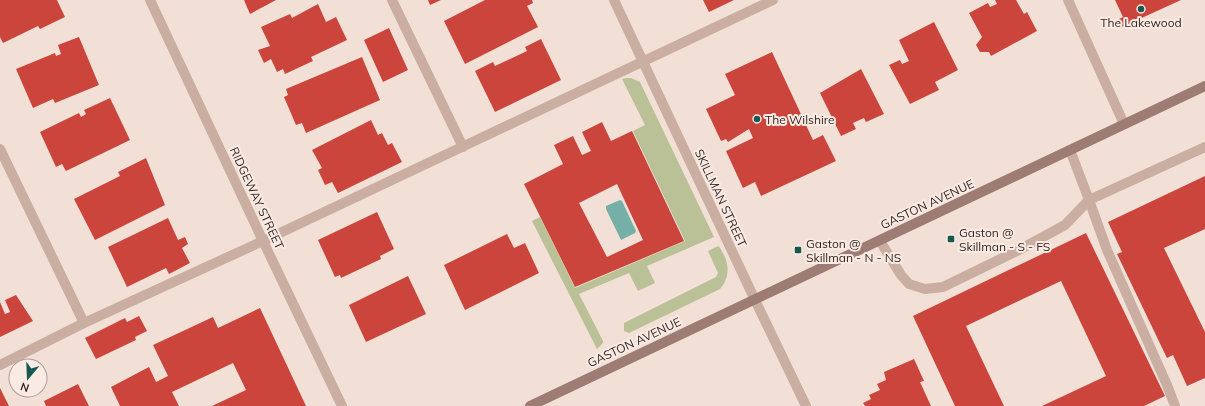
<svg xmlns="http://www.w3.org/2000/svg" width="1205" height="406" viewBox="0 0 1205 406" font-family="Mulish,sans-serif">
	<rect width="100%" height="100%" fill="#f2e0d6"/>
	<path fill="#bac196" d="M 626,78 L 631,78 L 640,82 L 714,237 L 647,266 L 655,283 L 638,291 L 629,273 L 579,294 L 603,341 L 603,343 L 597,349 L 532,221 L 540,217 L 575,288 L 685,241 L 633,131 L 645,125 L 622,79 Z
		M 718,246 C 721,248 721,250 723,253 C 730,266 729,279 720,289 L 629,333 L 624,331 L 624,323 L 716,277 L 718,273 L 708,251 Z"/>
	<path fill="#75afa8" d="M 620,200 L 622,201 L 636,231 L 635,233 L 621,240 L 606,209 L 606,206 Z"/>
	<path fill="#cb453c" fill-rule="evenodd" d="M 0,0 L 57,0 L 65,17 L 40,29 L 38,26 L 3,43 L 0,37 Z
		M 244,0 L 276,0 L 250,14 Z
		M 428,0 L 441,0 L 430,5 Z
		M 485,0 L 532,0 L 533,3 L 527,6 L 538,27 L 465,64 L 444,21 Z
		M 703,0 L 734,0 L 709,12 Z
		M 995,0 L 1016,0 L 1024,14 L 1027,12 L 1037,31 L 991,56 L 989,52 L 980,52 L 976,45 L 982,37 L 969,13 L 988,3 L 990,7 L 997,4 Z
		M 1115,0 L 1181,0 L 1122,27 L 1119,19 L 1123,17 Z
		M 318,4 L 326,22 L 336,17 L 347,40 L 311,57 L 313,61 L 285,74 L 283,69 L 277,72 L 271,59 L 264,63 L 258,50 L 270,46 L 261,27 L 290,14 L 292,18 Z
		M 934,22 L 958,70 L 935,82 L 939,90 L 910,104 L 889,65 L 900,60 L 902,64 L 909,61 L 899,40 Z
		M 389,28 L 408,70 L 383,82 L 364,40 Z
		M 79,37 L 99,85 L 55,103 L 53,99 L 33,108 L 16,69 L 55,53 L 56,56 L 61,54 L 58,45 Z
		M 541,39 L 561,80 L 495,112 L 475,71 L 493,62 L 495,66 L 527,51 L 525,47 Z
		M 772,52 L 813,140 L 823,135 L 836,161 L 761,196 L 755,182 L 743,188 L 726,151 L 753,138 L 749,129 L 728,142 L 726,139 L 721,141 L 706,109 L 735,95 L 725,74 Z
		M 362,57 L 380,100 L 306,133 L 302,123 L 296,125 L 284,97 L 288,95 L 286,89 Z
		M 861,69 L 884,114 L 866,122 L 864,118 L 853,123 L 856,129 L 841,136 L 820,93 Z
		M 110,98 L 130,140 L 66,171 L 62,164 L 56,167 L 40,132 L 79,113 L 81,117 L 86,114 L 84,110 Z
		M 371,120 L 378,135 L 382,133 L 388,145 L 392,143 L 402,162 L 338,193 L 332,182 L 325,185 L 318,170 L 322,168 L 312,150 Z
		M 602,122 L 611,141 L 632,131 L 684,241 L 575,287 L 524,184 L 563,164 L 554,145 L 573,136 L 582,155 L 591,151 L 582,132 ZM 617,184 L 643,240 L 607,257 L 579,203 Z
		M 146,158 L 165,205 L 95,240 L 74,199 L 120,176 L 118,172 Z
		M 1205,176 L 1205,229 L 1164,248 L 1205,332 L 1205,378 L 1187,386 L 1173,355 L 1167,358 L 1117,254 L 1122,252 L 1108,222 Z
		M 377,212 L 394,249 L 380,256 L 381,259 L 341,278 L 340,275 L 335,277 L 318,240 Z
		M 168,218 L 178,240 L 185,237 L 188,244 L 182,248 L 190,263 L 169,274 L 166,268 L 127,287 L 108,247 Z
		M 1086,233 L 1165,396 L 1144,406 L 1042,406 L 1106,376 L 1061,281 L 966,326 L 1004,406 L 955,406 L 913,316 Z
		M 507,234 L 514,248 L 525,243 L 539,273 L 465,310 L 444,265 Z
		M 408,276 L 426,314 L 366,342 L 349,305 Z
		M 16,295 L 33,321 L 0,337 L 0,302 L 5,314 L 10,312 L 5,300 Z
		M 260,308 L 306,406 L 212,406 L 246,390 L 233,363 L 172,392 L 179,406 L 120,406 L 111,387 L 149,367 L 156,382 L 168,376 L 153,345 L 213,317 L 218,328 Z
		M 139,316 L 147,331 L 135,337 L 136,340 L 96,359 L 85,338 L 125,318 L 127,322 Z
		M 914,359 L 924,381 L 920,382 L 931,406 L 865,406 L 863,403 L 871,399 L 869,395 L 880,390 L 877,384 L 886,380 L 884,372 Z
		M 78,384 L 89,406 L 46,406 L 44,401 Z
		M 0,388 L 9,406 L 0,406 Z"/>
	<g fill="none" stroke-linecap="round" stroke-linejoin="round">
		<path stroke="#caaea2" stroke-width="10" d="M 392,0 L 463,147
			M 0,149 L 84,323
			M 880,241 L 901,275 L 909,284 L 925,289 L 943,287 L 1019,250 L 1065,225 L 1089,200 L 1070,150
			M 0,365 L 84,323 L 263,241 L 773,0
			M 1175,406 L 1167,385 L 1107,250 L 1089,200 L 1205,147"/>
		<path stroke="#caaea2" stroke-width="10" d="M 150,0 L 263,241 L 342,406
			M 614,0 L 755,300
			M 1068,0 L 1124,124"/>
		<path stroke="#caaea2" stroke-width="10" d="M 755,300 L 806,406"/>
		<path stroke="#9d7c74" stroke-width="10" d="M 530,406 L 1205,86"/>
	</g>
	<g fill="#195750" stroke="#f9ebe3" stroke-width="1.5">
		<circle cx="1141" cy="9" r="4"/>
		<circle cx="757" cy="119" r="4"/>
		<rect x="947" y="235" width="8" height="8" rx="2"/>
		<rect x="794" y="246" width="8" height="8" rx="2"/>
	</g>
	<g text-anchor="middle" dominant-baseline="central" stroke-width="4" stroke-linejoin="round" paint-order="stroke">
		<g font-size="12" fill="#342725" stroke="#f9ebe3" text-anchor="start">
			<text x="1141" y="22" text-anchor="middle">The Lakewood</text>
			<text x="765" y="119">The Wilshire</text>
			<text x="959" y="232">Gaston @<tspan x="959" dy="14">Skillman - S - FS</tspan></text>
			<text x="806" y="243">Gaston @<tspan x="806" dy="14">Skillman - N - NS</tspan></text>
		</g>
		<g font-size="12" fill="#342725" stroke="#f9ebe3">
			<text transform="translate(257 198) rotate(65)">RIDGEWAY STREET</text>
			<text transform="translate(721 198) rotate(65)">SKILLMAN STREET</text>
			<text transform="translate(927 204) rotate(-25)">GASTON AVENUE</text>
			<text transform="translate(634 342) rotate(-25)">GASTON AVENUE</text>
		</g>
	</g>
	<g transform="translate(28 378) rotate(199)"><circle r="19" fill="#f9ebe3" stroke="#aa9d97"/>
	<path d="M0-3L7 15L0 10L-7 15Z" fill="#195750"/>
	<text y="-6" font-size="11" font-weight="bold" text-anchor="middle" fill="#342725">N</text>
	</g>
</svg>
